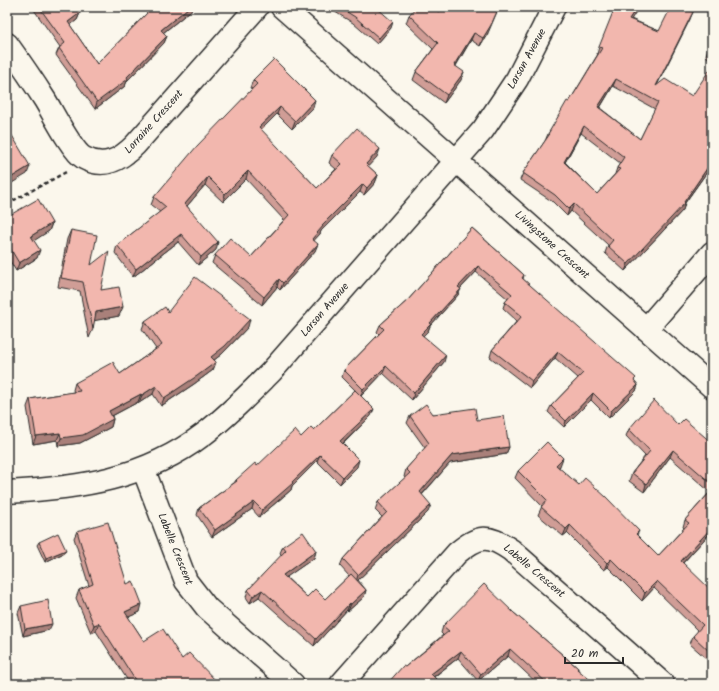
<svg xmlns="http://www.w3.org/2000/svg" width="719" height="691" viewBox="0 0 719 691" font-family="Kalam,sans-serif">
	<rect width="100%" height="100%" fill="#fbf7ec"/>
	<filter id="ink" filterUnits="userSpaceOnUse"><feTurbulence type="fractalNoise" baseFrequency=".025" numOctaves="2"/><feDisplacementMap in="SourceGraphic" scale="8" xChannelSelector="R" yChannelSelector="G"/><feConvolveMatrix kernelMatrix="1 2 1 2 8 2 1 2 1" color-interpolation-filters="sRGB"/></filter>
	<g filter="url(#ink)">
		<g fill="none" stroke-linecap="round" stroke-linejoin="round">
			<g stroke="#2b2b2b" stroke-width="25">
				<path id="minor" d="M 282,7 L 712,387
					M 7,44 C 20,62 33,81 45,100 C 53,113 72,151 84,158 C 104,169 120,160 135,145 L 257,7
					M 646,329 L 712,253
					M 143,468 L 186,581 L 207,608 L 293,684
					M 7,492 C 80,488 145,479 204,434 C 229,415 250,393 271,372 L 483,130 L 517,79 L 554,7
					M 341,684 L 457,553 C 479,535 488,534 511,550 L 663,684"/>
			</g>
			<path stroke="#2b2b2b" stroke-width="2.5" stroke-dasharray="4 3" stroke-linecap="butt" d="M 7,204 L 68,171"/>
			<use href="#minor" stroke="#fbf7ec" stroke-width="22"/>
		</g>
		<path fill="#d09d96" stroke="#2b2b2b" fill-rule="evenodd" d="M 32,7 L 75,7 L 80,13 L 77,20 L 70,25 L 97,64 L 153,7 L 195,7 L 163,33 L 167,36 L 164,43 L 127,81 L 125,86 L 95,109 L 56,55 L 59,48 L 60,47 Z
			M 327,7 L 376,7 L 391,28 L 377,44 L 353,23 Z
			M 439,12 L 488,33 L 480,46 L 471,40 L 456,66 L 461,80 L 444,103 L 413,80 L 416,72 L 433,49 L 406,23 L 409,15 Z
			M 631,19 L 659,31 L 690,19 L 657,85 L 712,161 L 712,165 L 685,203 L 683,210 L 625,271 L 605,253 L 608,245 L 571,211 L 567,216 L 553,202 L 520,180 L 523,173 L 545,141 L 548,134 L 569,102 L 598,54 L 597,54 L 599,47 ZM 613,86 L 655,109 L 640,139 L 600,108 ZM 581,133 L 620,163 L 617,168 L 615,174 L 597,194 L 565,162 Z
			M 712,46 L 712,64 L 706,55 L 708,48 Z
			M 253,80 L 313,108 L 292,129 L 277,114 L 261,130 L 317,188 L 336,169 L 329,163 L 332,155 L 377,157 L 368,166 L 378,175 L 375,183 L 364,195 L 360,192 L 321,231 L 320,234 L 314,240 L 315,251 L 280,290 L 277,287 L 262,305 L 212,263 L 215,255 L 251,257 L 284,220 L 246,179 L 223,202 L 205,185 L 187,206 L 216,250 L 198,265 L 178,242 L 133,277 L 115,253 L 117,245 L 160,212 L 151,205 L 154,197 L 252,89 L 250,88 Z
			M 7,211 L 10,215 L 52,223 L 49,231 L 34,240 L 37,258 L 16,271 L 7,256 Z
			M 472,228 L 524,275 L 523,279 L 635,381 L 638,385 L 636,391 L 609,418 L 591,400 L 564,427 L 548,412 L 551,406 L 578,378 L 555,358 L 530,388 L 490,357 L 492,350 L 517,321 L 503,308 L 505,302 L 508,299 L 476,272 L 460,289 L 458,295 L 430,326 L 428,331 L 423,336 L 444,362 L 412,400 L 383,373 L 361,396 L 371,416 L 343,444 L 357,467 L 340,484 L 317,461 L 292,486 L 291,490 L 259,517 L 252,509 L 212,537 L 197,515 L 199,508 L 234,483 L 236,480 L 314,430 L 355,390 L 342,377 L 344,370 L 379,334 L 377,332 L 380,325 L 408,300 Z
			M 71,230 L 91,265 L 101,290 L 119,316 L 94,320 L 93,329 L 89,338 L 80,291 L 58,287 L 67,239 Z
			M 168,312 L 248,327 L 222,354 L 214,360 L 216,362 L 213,370 L 194,384 L 161,406 L 153,394 L 139,403 L 138,402 L 112,416 L 113,419 L 111,427 L 80,443 L 58,446 L 57,440 L 33,444 L 27,407 L 30,399 L 74,392 L 73,390 L 75,383 L 120,374 L 156,349 L 142,329 L 145,321 Z
			M 433,414 L 477,420 L 509,447 L 506,454 L 450,463 L 422,495 L 428,512 L 358,580 L 366,590 L 364,597 L 348,611 L 347,610 L 314,646 L 259,597 L 250,603 L 246,597 L 248,590 L 282,555 L 280,553 L 283,546 L 316,551 L 314,558 L 286,577 L 307,597 L 325,599 L 349,576 L 340,566 L 343,559 L 382,517 L 375,510 L 378,502 L 405,478 L 404,477 L 406,469 L 425,448 L 407,423 L 410,416 Z
			M 678,425 L 712,443 L 712,531 L 683,563 L 711,601 L 712,654 L 707,659 L 690,644 L 693,636 L 698,631 L 654,588 L 642,601 L 608,567 L 604,570 L 567,533 L 563,536 L 538,515 L 542,506 L 515,478 L 518,471 L 560,466 L 559,468 L 579,485 L 639,531 L 637,535 L 658,556 L 684,528 L 683,527 L 685,520 L 710,492 L 670,457 L 644,492 L 629,481 L 632,473 L 645,456 L 626,436 L 629,429 Z
			M 77,531 L 127,584 L 140,612 L 128,617 L 144,641 L 182,659 L 219,684 L 130,684 L 96,631 L 91,633 L 76,598 L 79,590 L 89,586 L 74,538 Z
			M 39,542 L 66,550 L 64,553 L 45,562 L 37,545 Z
			M 21,606 L 49,630 L 23,636 L 18,613 Z
			M 514,613 L 578,668 L 578,670 L 595,684 L 538,684 L 508,656 L 478,681 L 458,658 L 434,677 L 405,667 L 443,635 L 441,633 L 443,626 Z"/>
		<path fill="#a9807a" stroke="#2b2b2b" d="M 189,7 L 195,7 L 158,37 L 161,30 Z
			M 499,7 L 488,33 L 480,46 L 483,38 Z
			M 637,7 L 639,7 L 627,26 L 629,19 Z
			M 693,12 L 690,19 L 653,93 L 656,86 Z
			M 80,13 L 77,20 L 65,29 L 68,22 Z
			M 393,22 L 391,28 L 377,44 L 379,38 Z
			M 474,33 L 471,40 L 451,73 L 454,65 Z
			M 167,36 L 164,43 L 127,81 L 125,86 L 95,109 L 97,102 L 127,77 Z
			M 464,72 L 461,80 L 444,103 L 447,95 Z
			M 616,79 L 613,86 L 596,114 L 598,107 Z
			M 315,100 L 313,108 L 292,129 L 295,121 Z
			M 280,107 L 277,114 L 256,135 L 259,127 Z
			M 584,126 L 581,133 L 562,168 L 564,162 Z
			M 380,149 L 377,157 L 363,172 L 366,164 Z
			M 712,161 L 712,165 L 684,204 L 685,203 L 683,210 L 625,271 L 628,264 L 684,202 Z
			M 30,166 L 27,174 L 7,186 L 7,180 Z
			M 248,171 L 246,179 L 223,202 L 225,194 Z
			M 378,175 L 375,183 L 364,195 L 367,188 Z
			M 208,177 L 205,185 L 182,212 L 185,204 Z
			M 363,184 L 360,192 L 321,231 L 320,234 L 309,246 L 312,239 L 322,225 Z
			M 574,204 L 571,211 L 567,216 L 569,209 Z
			M 52,223 L 49,231 L 29,244 L 31,236 Z
			M 181,234 L 178,242 L 133,277 L 136,269 Z
			M 218,242 L 216,250 L 198,265 L 201,257 Z
			M 318,244 L 315,251 L 280,290 L 283,283 Z
			M 40,250 L 37,258 L 16,271 L 19,263 Z
			M 478,266 L 476,272 L 456,293 L 458,287 Z
			M 279,279 L 277,287 L 262,305 L 264,297 Z
			M 461,289 L 458,295 L 430,326 L 428,331 L 419,340 L 421,334 L 430,323 Z
			M 123,307 L 119,316 L 93,321 L 96,312 Z
			M 250,319 L 248,327 L 222,354 L 209,364 L 211,357 Z
			M 558,352 L 555,358 L 530,388 L 532,381 Z
			M 446,355 L 444,362 L 412,400 L 414,393 Z
			M 216,362 L 213,370 L 194,384 L 161,406 L 164,398 Z
			M 386,366 L 383,373 L 361,396 L 363,389 Z
			M 638,385 L 636,391 L 609,418 L 611,411 Z
			M 156,386 L 153,394 L 139,403 L 142,395 Z
			M 593,393 L 591,400 L 564,427 L 566,421 Z
			M 141,394 L 138,402 L 106,419 L 109,411 Z
			M 374,409 L 371,416 L 338,448 L 340,441 Z
			M 113,419 L 111,427 L 80,443 L 58,446 L 61,438 Z
			M 60,433 L 57,440 L 33,444 L 36,436 Z
			M 509,447 L 506,454 L 450,463 L 417,500 L 420,492 L 452,455 Z
			M 673,450 L 670,457 L 644,492 L 646,484 Z
			M 320,455 L 317,461 L 292,486 L 291,490 L 259,517 L 262,510 Z
			M 563,458 L 560,466 L 553,473 L 556,465 Z
			M 359,460 L 357,467 L 340,484 L 343,477 Z
			M 254,502 L 252,509 L 212,537 L 215,530 Z
			M 431,505 L 428,512 L 356,582 L 358,575 Z
			M 570,525 L 567,533 L 563,536 L 566,529 Z
			M 712,527 L 712,531 L 678,568 L 681,561 Z
			M 66,550 L 64,553 L 45,562 L 46,558 Z
			M 316,551 L 314,558 L 281,581 L 283,575 Z
			M 611,559 L 608,567 L 604,570 L 607,563 Z
			M 657,581 L 654,588 L 642,601 L 645,593 Z
			M 262,590 L 259,597 L 250,603 L 253,596 Z
			M 366,590 L 364,597 L 348,611 L 351,604 Z
			M 712,595 L 711,601 L 705,607 L 708,599 Z
			M 350,603 L 347,610 L 314,646 L 316,639 Z
			M 142,604 L 140,612 L 122,620 L 125,612 Z
			M 99,623 L 96,631 L 91,633 L 94,625 Z
			M 52,624 L 49,630 L 23,636 L 25,629 Z
			M 510,649 L 508,656 L 478,681 L 481,674 Z
			M 712,650 L 712,654 L 707,659 L 710,652 Z
			M 461,651 L 458,658 L 428,681 L 431,674 Z"/>
		<path fill="#f2b7ae" stroke="#2b2b2b" fill-rule="evenodd" d="M 39,7 L 75,7 L 80,13 L 68,22 L 97,64 L 153,7 L 189,7 L 161,30 L 167,36 L 127,77 L 128,79 L 97,102 L 59,48 L 65,43 Z
			M 339,7 L 376,7 L 393,22 L 379,38 L 355,17 Z
			M 416,7 L 433,7 L 439,12 L 441,7 L 499,7 L 491,25 L 483,38 L 474,33 L 454,65 L 464,72 L 447,95 L 416,72 L 438,43 L 409,15 Z
			M 615,7 L 637,7 L 629,19 L 659,31 L 671,7 L 683,7 L 693,12 L 656,86 L 665,79 L 692,96 L 712,66 L 712,161 L 684,202 L 685,203 L 628,264 L 608,246 L 613,240 L 574,204 L 569,209 L 555,195 L 523,173 L 549,135 L 548,134 L 567,101 L 569,102 L 602,48 L 599,47 ZM 616,79 L 658,102 L 640,139 L 598,107 ZM 584,126 L 624,157 L 617,168 L 620,169 L 597,194 L 564,162 Z
			M 712,46 L 712,53 L 708,48 Z
			M 274,59 L 315,100 L 295,121 L 280,107 L 259,127 L 317,188 L 342,164 L 332,155 L 357,128 L 380,149 L 366,164 L 378,175 L 367,188 L 363,184 L 322,225 L 323,226 L 312,239 L 318,244 L 283,283 L 279,279 L 264,297 L 215,255 L 230,238 L 251,257 L 289,215 L 248,171 L 225,194 L 208,177 L 185,204 L 218,242 L 201,257 L 181,234 L 136,269 L 117,245 L 166,207 L 154,197 L 197,146 L 257,84 L 253,80 Z
			M 7,127 L 30,166 L 7,180 Z
			M 38,199 L 52,223 L 31,236 L 40,250 L 19,263 L 7,243 L 7,211 L 10,215 Z
			M 472,228 L 524,275 L 522,278 L 636,378 L 634,380 L 638,385 L 611,411 L 593,393 L 566,421 L 551,406 L 583,373 L 558,352 L 532,381 L 492,350 L 522,316 L 505,302 L 512,294 L 478,266 L 458,287 L 461,289 L 430,323 L 431,324 L 421,334 L 446,355 L 414,393 L 386,366 L 363,389 L 344,370 L 384,329 L 380,325 L 408,300 Z
			M 71,230 L 97,235 L 91,265 L 109,251 L 101,290 L 119,287 L 123,307 L 96,312 L 93,329 L 83,282 L 61,278 Z
			M 195,277 L 250,319 L 225,346 L 211,357 L 216,362 L 197,376 L 164,398 L 156,386 L 142,395 L 141,394 L 109,411 L 113,419 L 83,435 L 61,438 L 60,433 L 36,436 L 30,399 L 80,391 L 75,383 L 113,362 L 120,374 L 162,345 L 145,321 L 165,307 L 168,312 Z
			M 7,331 L 9,337 L 7,338 Z
			M 355,390 L 374,409 L 340,441 L 359,460 L 343,477 L 320,455 L 292,482 L 293,483 L 262,510 L 254,502 L 215,530 L 199,508 L 237,481 L 236,480 L 255,463 L 257,466 L 295,430 L 301,437 L 311,427 L 314,430 Z
			M 654,400 L 678,425 L 684,419 L 712,443 L 712,484 L 673,450 L 646,484 L 632,473 L 650,451 L 629,429 Z
			M 426,404 L 433,414 L 475,408 L 477,420 L 504,416 L 509,447 L 452,455 L 420,492 L 431,505 L 358,575 L 343,559 L 387,512 L 378,502 L 410,473 L 406,469 L 429,443 L 410,416 Z
			M 547,442 L 563,458 L 556,465 L 579,485 L 585,478 L 606,497 L 639,531 L 636,534 L 658,556 L 689,523 L 685,520 L 712,490 L 712,527 L 681,561 L 712,591 L 712,595 L 708,599 L 712,602 L 712,650 L 710,652 L 693,636 L 703,625 L 657,581 L 645,593 L 611,559 L 607,563 L 570,525 L 566,529 L 541,507 L 547,500 L 518,471 Z
			M 108,522 L 127,584 L 133,581 L 142,604 L 125,612 L 144,641 L 163,629 L 182,659 L 189,653 L 219,684 L 135,684 L 137,683 L 99,623 L 94,625 L 79,590 L 93,584 L 77,531 Z
			M 303,532 L 316,551 L 283,575 L 307,597 L 315,589 L 325,599 L 351,574 L 366,590 L 351,604 L 350,603 L 316,639 L 262,590 L 253,596 L 248,590 L 286,550 L 283,546 Z
			M 58,533 L 66,550 L 46,558 L 39,542 Z
			M 484,584 L 514,613 L 578,668 L 577,669 L 595,684 L 548,684 L 510,649 L 481,674 L 461,651 L 431,674 L 441,684 L 387,684 L 403,666 L 405,667 L 449,631 L 443,626 Z
			M 48,600 L 52,624 L 25,629 L 21,606 Z"/>
	</g>
	<g text-anchor="middle" dominant-baseline="central" stroke-width="3" stroke-linejoin="round" paint-order="stroke">
		<g font-size="11" fill="#2b2b2b" stroke="#fbf7ec">
			<text transform="translate(527 59) rotate(-61)">Larson Avenue</text>
			<text transform="translate(154 122) rotate(-48)">Lorraine Crescent</text>
			<text transform="translate(552 245) rotate(42)">Livingstone Crescent</text>
			<text transform="translate(325 310) rotate(-49)">Larson Avenue</text>
			<text transform="translate(175 549) rotate(68)">Labelle Crescent</text>
			<text transform="translate(534 571) rotate(40)">Labelle Crescent</text>
		</g>
	</g>
	<rect width="719" height="691" fill="none" stroke="#fbf7ec" stroke-width="24"/>
	<rect x="12" y="12" width="695" height="667" fill="none" stroke="#2b2b2b" stroke-width="1.5" filter="url(#ink)"/>
	<path d="M565 657v6h58v-6" fill="none" stroke="#2b2b2b" stroke-width="2"/>
	<text x="571" y="657" font-size="12" fill="#2b2b2b" stroke="#fbf7ec" stroke-width="3" paint-order="stroke">20 m</text>
</svg>
